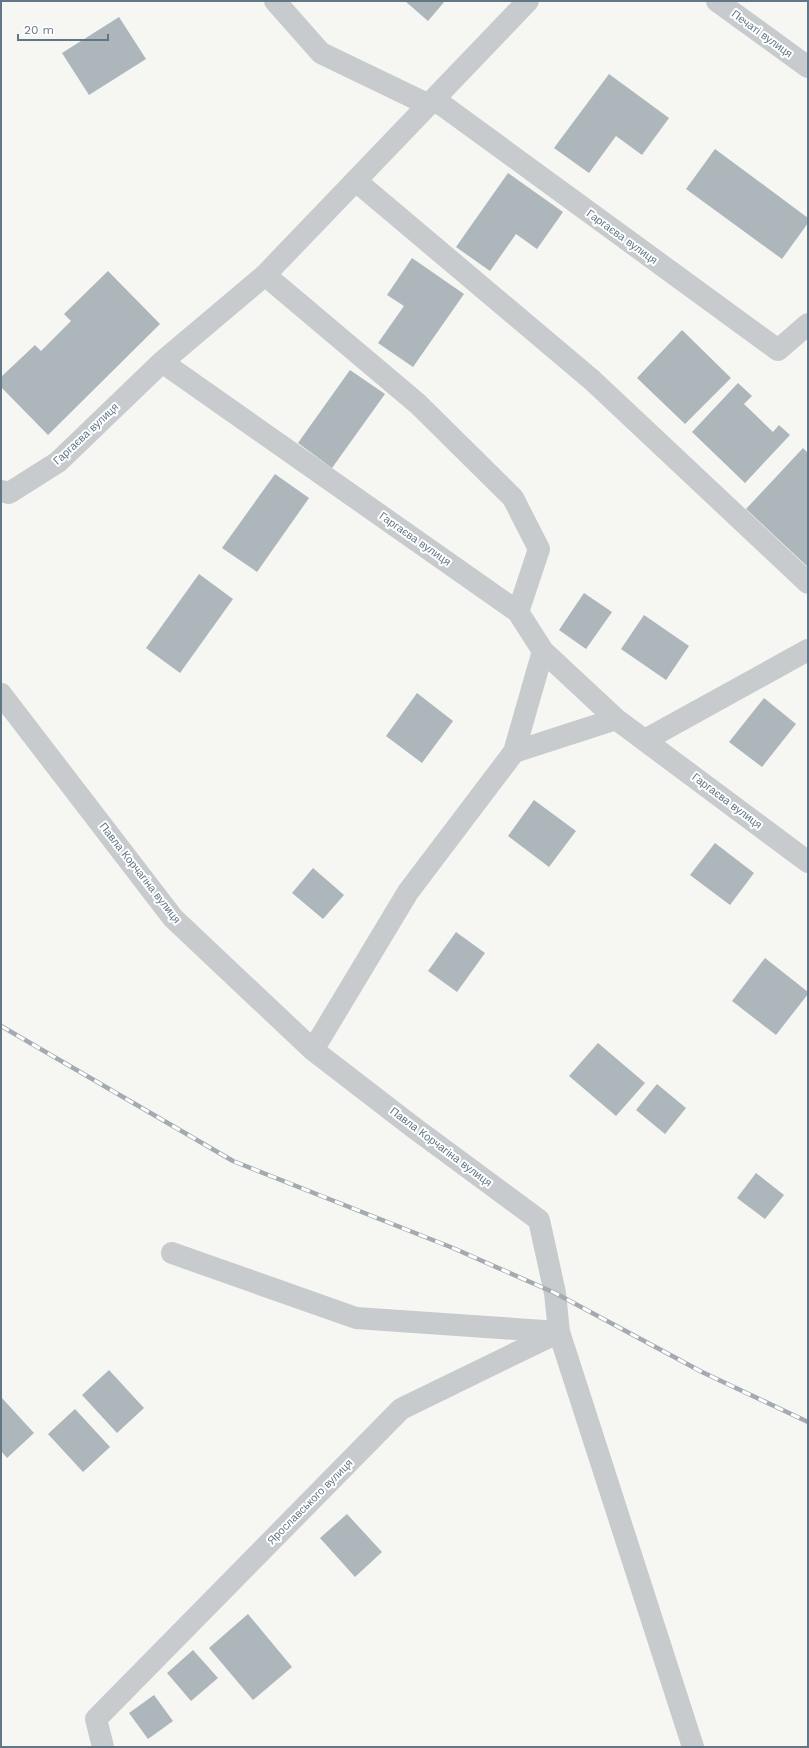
<svg xmlns="http://www.w3.org/2000/svg" width="809" height="1748" viewBox="0 0 809 1748" font-family="'Work Sans',sans-serif">
	<rect width="100%" height="100%" fill="#f6f6f2"/>
	<path fill="#adb6bb" d="M 405,1 L 445,1 L 428,21 Z
		M 119,17 L 146,59 L 89,95 L 62,53 Z
		M 609,74 L 669,118 L 642,155 L 616,136 L 589,173 L 554,148 Z
		M 715,149 L 808,218 L 808,223 L 782,259 L 686,189 Z
		M 508,173 L 563,212 L 537,249 L 516,234 L 490,271 L 456,247 Z
		M 412,258 L 464,294 L 413,367 L 378,343 L 404,306 L 387,295 Z
		M 108,271 L 160,324 L 48,435 L 1,387 L 1,377 L 35,345 L 41,351 L 71,321 L 64,314 Z
		M 682,330 L 731,378 L 685,424 L 637,378 Z
		M 350,370 L 385,394 L 332,468 L 298,443 Z
		M 738,383 L 752,396 L 744,404 L 773,432 L 779,425 L 790,435 L 745,483 L 692,432 Z
		M 803,448 L 808,453 L 808,567 L 746,509 Z
		M 275,474 L 309,498 L 257,572 L 222,548 Z
		M 199,574 L 233,599 L 180,673 L 146,648 Z
		M 584,593 L 612,612 L 586,649 L 559,630 Z
		M 644,615 L 689,646 L 666,680 L 621,649 Z
		M 417,693 L 453,721 L 422,763 L 386,736 Z
		M 764,698 L 796,724 L 762,767 L 729,742 Z
		M 534,800 L 576,831 L 549,867 L 508,836 Z
		M 715,843 L 754,873 L 730,905 L 690,875 Z
		M 313,868 L 344,895 L 323,919 L 292,893 Z
		M 456,932 L 485,953 L 457,992 L 428,971 Z
		M 765,958 L 808,992 L 808,994 L 776,1035 L 732,1001 Z
		M 598,1043 L 645,1083 L 616,1116 L 569,1076 Z
		M 657,1084 L 686,1108 L 665,1134 L 636,1110 Z
		M 756,1173 L 784,1195 L 765,1219 L 737,1198 Z
		M 109,1370 L 144,1408 L 117,1433 L 82,1395 Z
		M 1,1397 L 34,1433 L 7,1458 L 1,1451 Z
		M 75,1409 L 110,1447 L 83,1472 L 48,1434 Z
		M 347,1514 L 382,1552 L 355,1577 L 320,1538 Z
		M 248,1614 L 292,1667 L 253,1700 L 209,1648 Z
		M 193,1650 L 218,1678 L 191,1701 L 167,1673 Z
		M 154,1695 L 173,1721 L 148,1739 L 129,1713 Z"/>
	<g fill="none" stroke-linecap="round" stroke-linejoin="round">
		<path stroke="#c8cbce" stroke-width="22" d="M 275,1 L 321,53 L 429,105
			M 717,1 L 808,67
			M 434,99 L 778,350 L 808,324
			M 356,181 L 592,380 L 808,583
			M 265,275 L 418,404 L 513,498 L 539,549 L 518,612
			M 162,362 L 518,612 L 543,651 L 616,719 L 808,862
			M 1,491 L 9,493 L 58,462 L 162,362 L 265,275 L 528,1
			M 1,694 L 173,918 L 313,1050 L 413,1127 L 539,1220 L 555,1293 L 559,1332 L 356,1318 L 172,1253
			M 645,740 L 808,650
			M 514,752 L 616,719
			M 313,1050 L 408,892 L 514,752 L 543,651
			M 103,1747 L 96,1719 L 401,1409 L 559,1332 L 693,1747"/>
		<g stroke="#a3aab0" stroke-width="4.5">
			<path id="rail" d="M 1,1026 L 233,1161 L 453,1248 L 555,1293 L 702,1372 L 808,1422"/>
		</g>
		<use href="#rail" stroke="#fff" stroke-width="3" stroke-dasharray="9" stroke-linecap="butt"/>
	</g>
	<g text-anchor="middle" dominant-baseline="central" stroke-width="4" stroke-linejoin="round" paint-order="stroke">
		<g font-size="11" fill="#627786" stroke="#fff">
			<text transform="translate(762 34) rotate(36)">Печаті вулиця</text>
			<text transform="translate(622 237) rotate(36)">Гаргаєва вулиця</text>
			<text transform="translate(86 434) rotate(-43)">Гаргаєва вулиця</text>
			<text transform="translate(415 539) rotate(35)">Гаргаєва вулиця</text>
			<text transform="translate(727 801) rotate(37)">Гаргаєва вулиця</text>
			<text transform="translate(140 873) rotate(52)">Павла Корчагіна вулиця</text>
			<text transform="translate(441 1147) rotate(37)">Павла Корчагіна вулиця</text>
			<text transform="translate(310 1502) rotate(-45)">Ярославського вулиця</text>
		</g>
	</g>
	<rect width="809" height="1748" fill="none" stroke="#627786" stroke-width="4"/>
	<path d="M18 34v6h90v-6" fill="none" stroke="#627786" stroke-width="2"/>
	<text x="24" y="34" font-size="12" fill="#627786" stroke="#ffffff" stroke-width="3" paint-order="stroke">20 m</text>
</svg>
